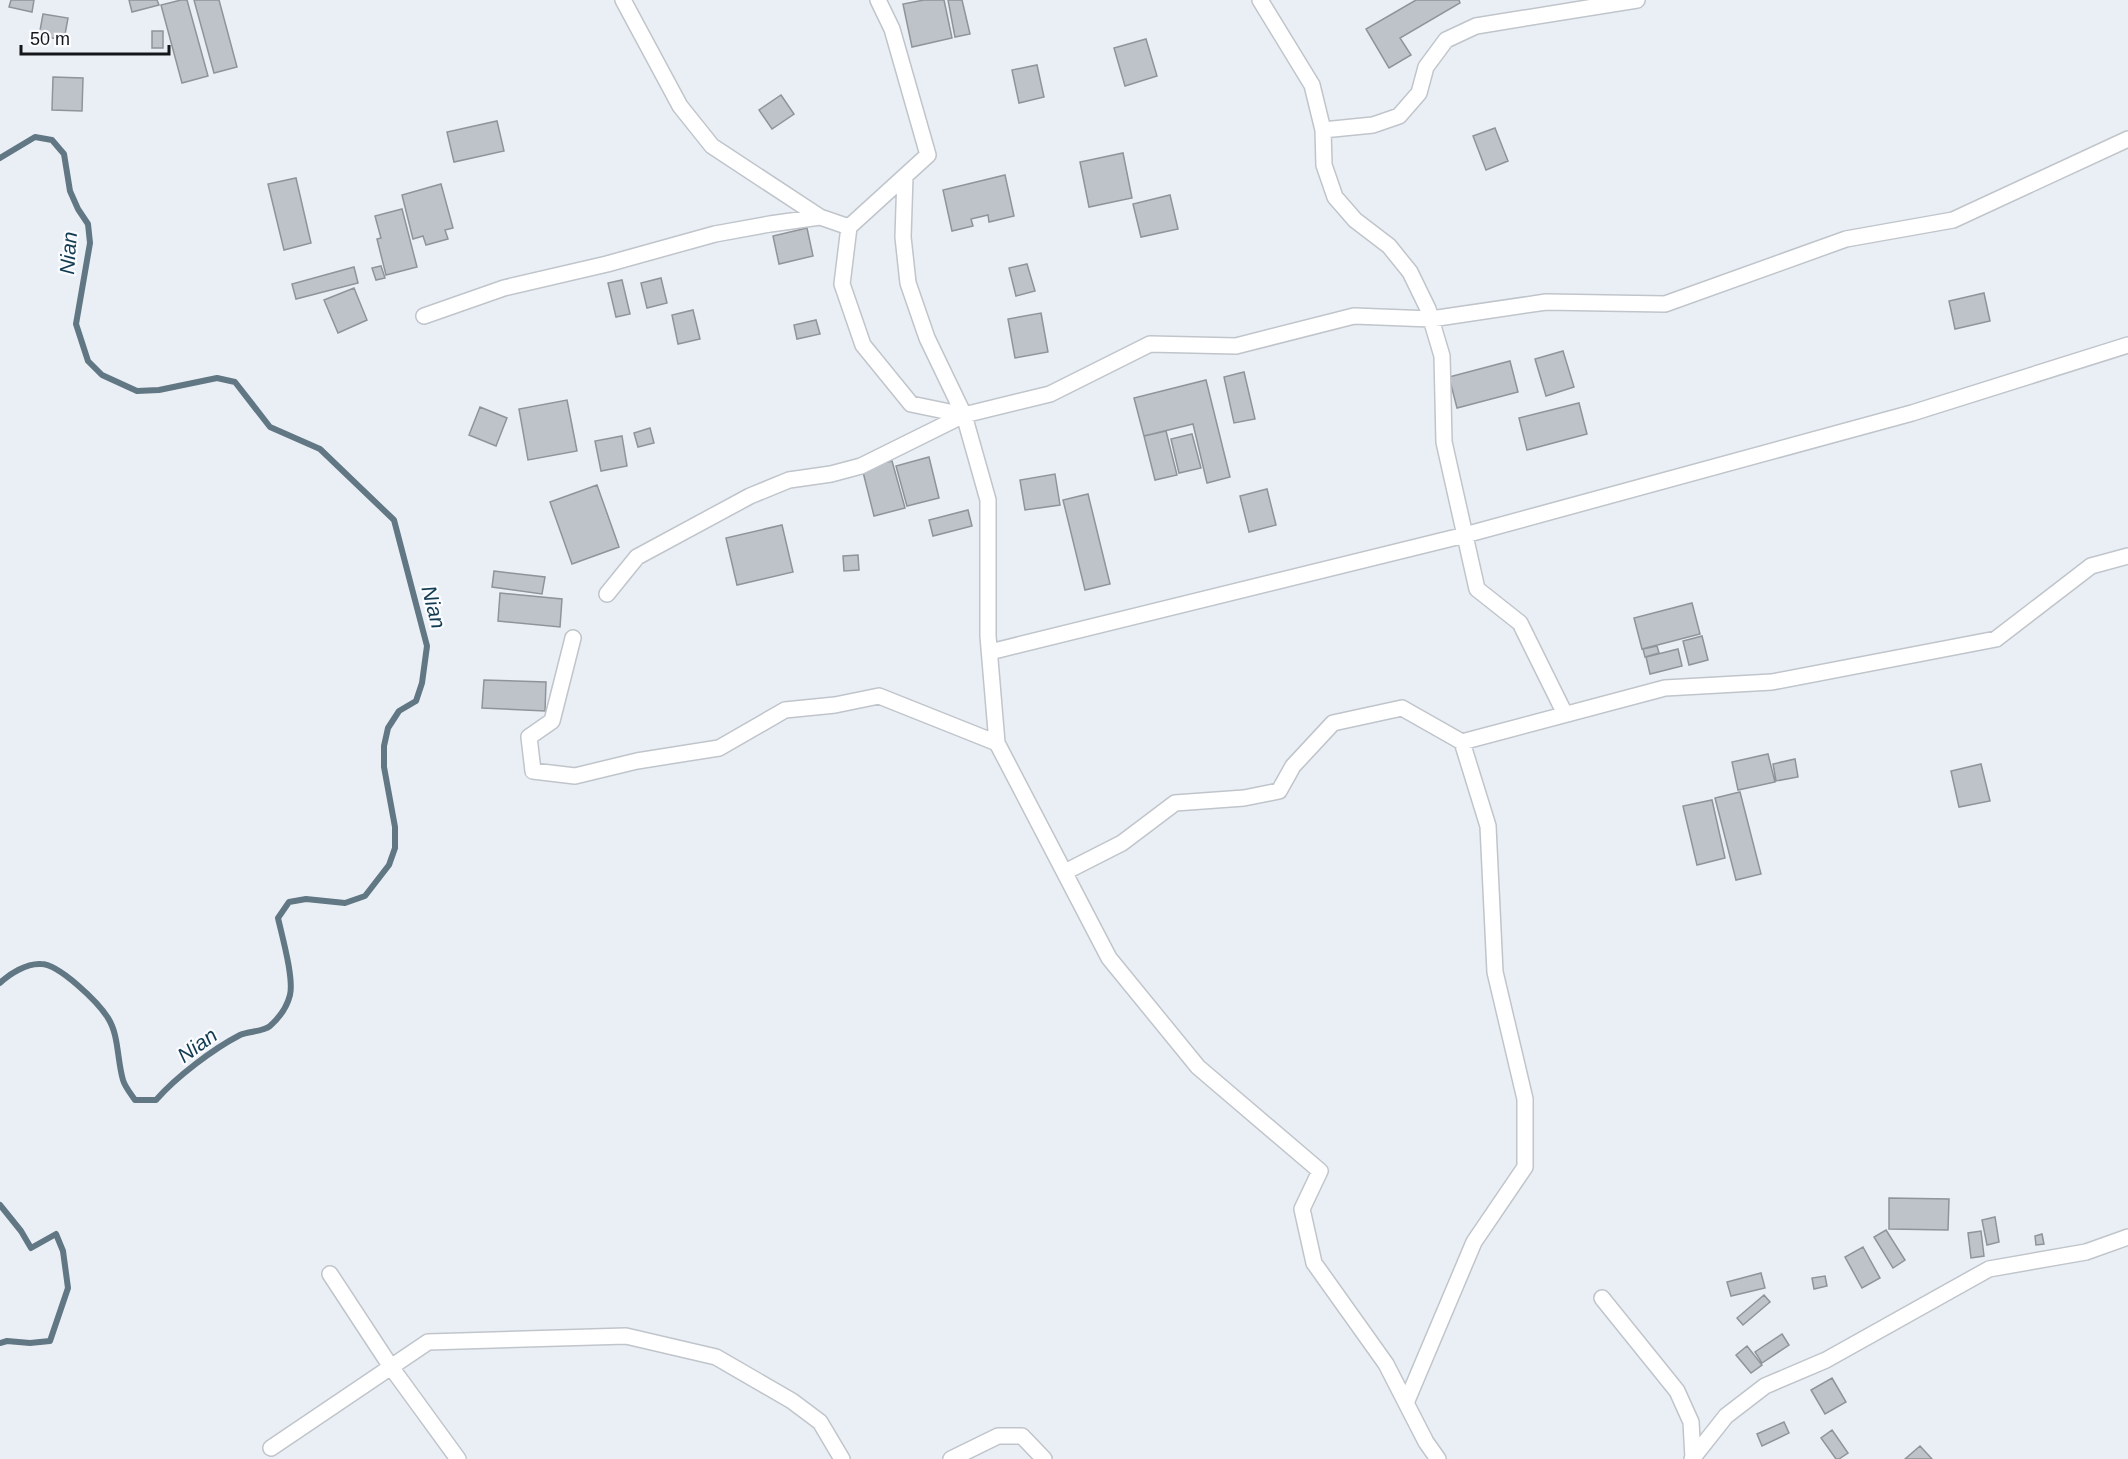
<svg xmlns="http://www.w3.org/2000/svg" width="2128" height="1459" viewBox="0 0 2128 1459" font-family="Helvetica,sans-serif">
	<rect width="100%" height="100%" fill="#eaeff6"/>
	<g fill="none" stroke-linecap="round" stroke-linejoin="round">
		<path stroke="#617784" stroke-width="6" d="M 0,158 L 35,137 L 52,140 L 64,154 L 70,191 L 78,209 L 88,224 L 90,243 L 76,324 L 88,361 L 102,375 L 137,391 L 159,390 L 217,378 L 235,382 L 270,427 L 320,449 L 394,520 L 427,646 L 422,683 L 416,701 L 399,711 L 388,728 L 384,746 L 384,767 L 395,827 L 395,848 L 389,865 L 365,896 L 345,903 L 306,899 L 289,902 L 278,918 C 282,936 294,978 290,995 C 287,1007 279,1018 270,1026 C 263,1032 249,1031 240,1035 C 213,1049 176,1077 156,1100 L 135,1100 C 131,1094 125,1087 123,1080 C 117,1060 119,1035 108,1018 C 98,1002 59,964 41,964 C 27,963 9,974 0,983
			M 0,1205 L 21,1231 L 31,1248 L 56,1234 L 63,1251 L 68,1288 L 50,1341 L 30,1343 L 7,1341 L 0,1343"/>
	</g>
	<path fill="#bec3c9" stroke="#8f9499" stroke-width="1.5" d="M 11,0 L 34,0 L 32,12 L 9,7 Z
		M 129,0 L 157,0 L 159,5 L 132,12 Z
		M 181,0 L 187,0 L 208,76 L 182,83 L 161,5 Z
		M 194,0 L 219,0 L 237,67 L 214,73 Z
		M 924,0 L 944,0 L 952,38 L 912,47 L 903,4 Z
		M 948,0 L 962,0 L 970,34 L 955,37 Z
		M 1416,0 L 1459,0 L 1460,3 L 1400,38 L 1411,55 L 1389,68 L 1366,29 Z
		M 43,14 L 68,18 L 64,40 L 39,36 Z
		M 152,31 L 163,31 L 163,48 L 152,48 Z
		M 1146,39 L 1157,76 L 1125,86 L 1114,48 Z
		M 1037,65 L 1044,97 L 1019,103 L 1012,70 Z
		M 53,77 L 83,78 L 82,111 L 52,110 Z
		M 781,95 L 794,114 L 772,129 L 759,110 Z
		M 497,121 L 504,151 L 454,162 L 447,132 Z
		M 1495,128 L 1508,161 L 1486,170 L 1473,136 Z
		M 1123,153 L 1132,198 L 1089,207 L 1080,162 Z
		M 1005,175 L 1014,216 L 989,222 L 988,215 L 971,219 L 973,226 L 952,231 L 943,190 Z
		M 296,178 L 311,243 L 284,250 L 268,184 Z
		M 441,184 L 453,228 L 445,230 L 448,239 L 426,245 L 423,236 L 413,239 L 402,195 Z
		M 1170,195 L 1178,229 L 1141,237 L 1133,204 Z
		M 402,209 L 417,267 L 386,275 L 377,239 L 381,238 L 375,216 Z
		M 807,228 L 813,256 L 779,264 L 773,236 Z
		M 1027,264 L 1035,291 L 1016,296 L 1009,268 Z
		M 381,266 L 385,278 L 376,280 L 372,268 Z
		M 354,267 L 358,283 L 296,299 L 292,284 Z
		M 661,278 L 667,303 L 647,308 L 641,283 Z
		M 622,280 L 630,314 L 616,317 L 608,283 Z
		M 354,288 L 367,320 L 338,333 L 324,300 Z
		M 1984,293 L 1990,321 L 1955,329 L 1949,301 Z
		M 693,310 L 700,339 L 678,344 L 672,315 Z
		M 1041,313 L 1048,352 L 1015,358 L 1008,319 Z
		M 816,320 L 820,334 L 797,339 L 794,325 Z
		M 1563,351 L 1574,387 L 1546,396 L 1535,359 Z
		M 1510,361 L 1518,392 L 1457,408 L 1449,377 Z
		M 1244,372 L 1255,419 L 1234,423 L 1224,377 Z
		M 1206,380 L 1230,477 L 1207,483 L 1193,424 L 1144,436 L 1134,398 Z
		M 567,400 L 577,451 L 528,460 L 519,409 Z
		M 1579,403 L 1587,434 L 1527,450 L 1519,418 Z
		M 480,407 L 507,418 L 496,446 L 469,435 Z
		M 650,428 L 654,443 L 638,447 L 634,433 Z
		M 1166,431 L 1177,475 L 1155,480 L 1144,436 Z
		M 1192,434 L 1201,468 L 1179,473 L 1171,439 Z
		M 622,436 L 627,466 L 601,471 L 595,441 Z
		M 929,457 L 939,498 L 907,506 L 896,466 Z
		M 892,461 L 905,508 L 874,516 L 862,468 Z
		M 1055,474 L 1060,505 L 1025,510 L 1020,480 Z
		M 597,485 L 619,547 L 572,564 L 550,502 Z
		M 1267,489 L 1276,525 L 1249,532 L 1240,496 Z
		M 1088,494 L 1110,584 L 1085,590 L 1063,500 Z
		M 968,510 L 972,526 L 933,536 L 929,520 Z
		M 782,525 L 793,572 L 737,585 L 726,538 Z
		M 858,555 L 859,570 L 844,571 L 843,556 Z
		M 494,571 L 545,577 L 542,594 L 492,587 Z
		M 500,593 L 562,599 L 560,627 L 498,621 Z
		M 1692,603 L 1700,634 L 1642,649 L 1634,618 Z
		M 1702,636 L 1708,660 L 1689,665 L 1683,641 Z
		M 1657,646 L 1659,653 L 1645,657 L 1643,649 Z
		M 1678,649 L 1682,666 L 1650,674 L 1646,657 Z
		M 484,680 L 546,682 L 545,711 L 482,708 Z
		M 1768,754 L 1775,782 L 1738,790 L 1732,762 Z
		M 1795,759 L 1798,777 L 1776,781 L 1773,764 Z
		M 1981,764 L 1990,801 L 1959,807 L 1951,771 Z
		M 1740,792 L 1761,874 L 1736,880 L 1715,798 Z
		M 1712,800 L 1725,858 L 1697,865 L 1683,806 Z
		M 1889,1198 L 1949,1199 L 1948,1230 L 1889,1229 Z
		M 1995,1217 L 1999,1242 L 1987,1245 L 1982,1220 Z
		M 1886,1230 L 1905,1260 L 1893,1268 L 1874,1237 Z
		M 1981,1231 L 1984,1256 L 1971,1258 L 1968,1233 Z
		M 2042,1234 L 2044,1244 L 2036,1245 L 2035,1236 Z
		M 1863,1247 L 1880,1278 L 1862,1288 L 1845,1257 Z
		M 1761,1273 L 1765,1288 L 1731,1296 L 1727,1282 Z
		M 1825,1276 L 1827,1286 L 1814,1289 L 1812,1278 Z
		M 1764,1295 L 1770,1302 L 1743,1325 L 1737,1318 Z
		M 1782,1334 L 1789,1345 L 1762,1363 L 1755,1352 Z
		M 1747,1346 L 1762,1365 L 1751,1373 L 1736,1355 Z
		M 1832,1378 L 1846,1402 L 1825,1414 L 1811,1390 Z
		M 1784,1422 L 1789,1433 L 1762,1446 L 1757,1434 Z
		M 1832,1430 L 1848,1453 L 1839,1459 L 1836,1459 L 1821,1438 Z
		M 1920,1446 L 1932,1459 L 1905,1459 Z"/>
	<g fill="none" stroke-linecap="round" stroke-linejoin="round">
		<g stroke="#c0c5cb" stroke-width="18">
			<path id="street" d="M 623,0 L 680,106 L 712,146 L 820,217
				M 1260,0 L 1312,85 L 1323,130 L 1324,165 L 1335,197 L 1355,220 L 1389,246 L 1410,272 L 1428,309 L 1442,356 L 1444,442 L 1477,589 L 1520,623 L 1565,714
				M 1323,130 L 1373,125 L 1399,116 L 1419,93 L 1426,67 L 1446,40 L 1476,26 L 1637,0
				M 905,176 L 903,237 L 908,283 L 927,338 L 964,415 L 988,500 L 988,636 L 997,743 L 1109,958 L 1198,1067 L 1320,1171 L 1302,1209 L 1314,1263 L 1386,1364 L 1426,1442 L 1438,1459
				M 849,227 L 928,155 L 892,29 L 878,0
				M 424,316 L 504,288 L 607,264 L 715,234 L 770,224 L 820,217 L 849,227 L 842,284 L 863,345 L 911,404 L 964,415
				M 607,594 L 637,557 L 750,496 L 789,480 L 831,474 L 861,466 L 964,415 L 1050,394 L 1150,344 L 1236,346 L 1354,316 L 1431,319 L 1546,302 L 1665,304 L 1846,239 L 1953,220 L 2128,139
				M 573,638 L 552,721 L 529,737 L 533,771 L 575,776 L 637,761 L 719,748 L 785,710 L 835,705 L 879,696 L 997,743
				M 990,652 L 1465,535 L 1912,413 L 2128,345
				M 1065,872 L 1122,843 L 1175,803 L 1244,798 L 1279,791 L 1293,766 L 1333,723 L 1402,708 L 1462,742 L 1665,688 L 1772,682 L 1996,639 L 2091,566 L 2128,556
				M 330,1274 L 391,1367 L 458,1459
				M 1602,1298 L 1677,1391 L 1691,1422 L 1693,1458
				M 1406,1403 L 1474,1242 L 1525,1167 L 1525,1099 L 1495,972 L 1488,826 L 1462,742
				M 271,1448 L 428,1342 L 626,1336 L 716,1357 L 792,1401 L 820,1422 L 842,1459
				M 951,1459 L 998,1436 L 1022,1436 L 1044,1459
				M 1692,1459 L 1726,1416 L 1765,1386 L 1826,1360 L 1989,1269 L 2086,1252 L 2128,1237"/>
		</g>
		<use href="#street" stroke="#fff" stroke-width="15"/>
	</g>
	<g text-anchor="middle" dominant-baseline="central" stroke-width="4.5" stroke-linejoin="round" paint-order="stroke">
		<g font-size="21" font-style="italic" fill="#123b51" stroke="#fafcff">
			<text transform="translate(68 253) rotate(-86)">Nian</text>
			<text transform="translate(434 607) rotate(75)">Nian</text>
			<text transform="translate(197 1045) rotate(-36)">Nian</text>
		</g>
	</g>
	<path d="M21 45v9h148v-9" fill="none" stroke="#151619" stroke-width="3"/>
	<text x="30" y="45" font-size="18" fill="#151619" stroke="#fafcff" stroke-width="4.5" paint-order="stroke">50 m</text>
</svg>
